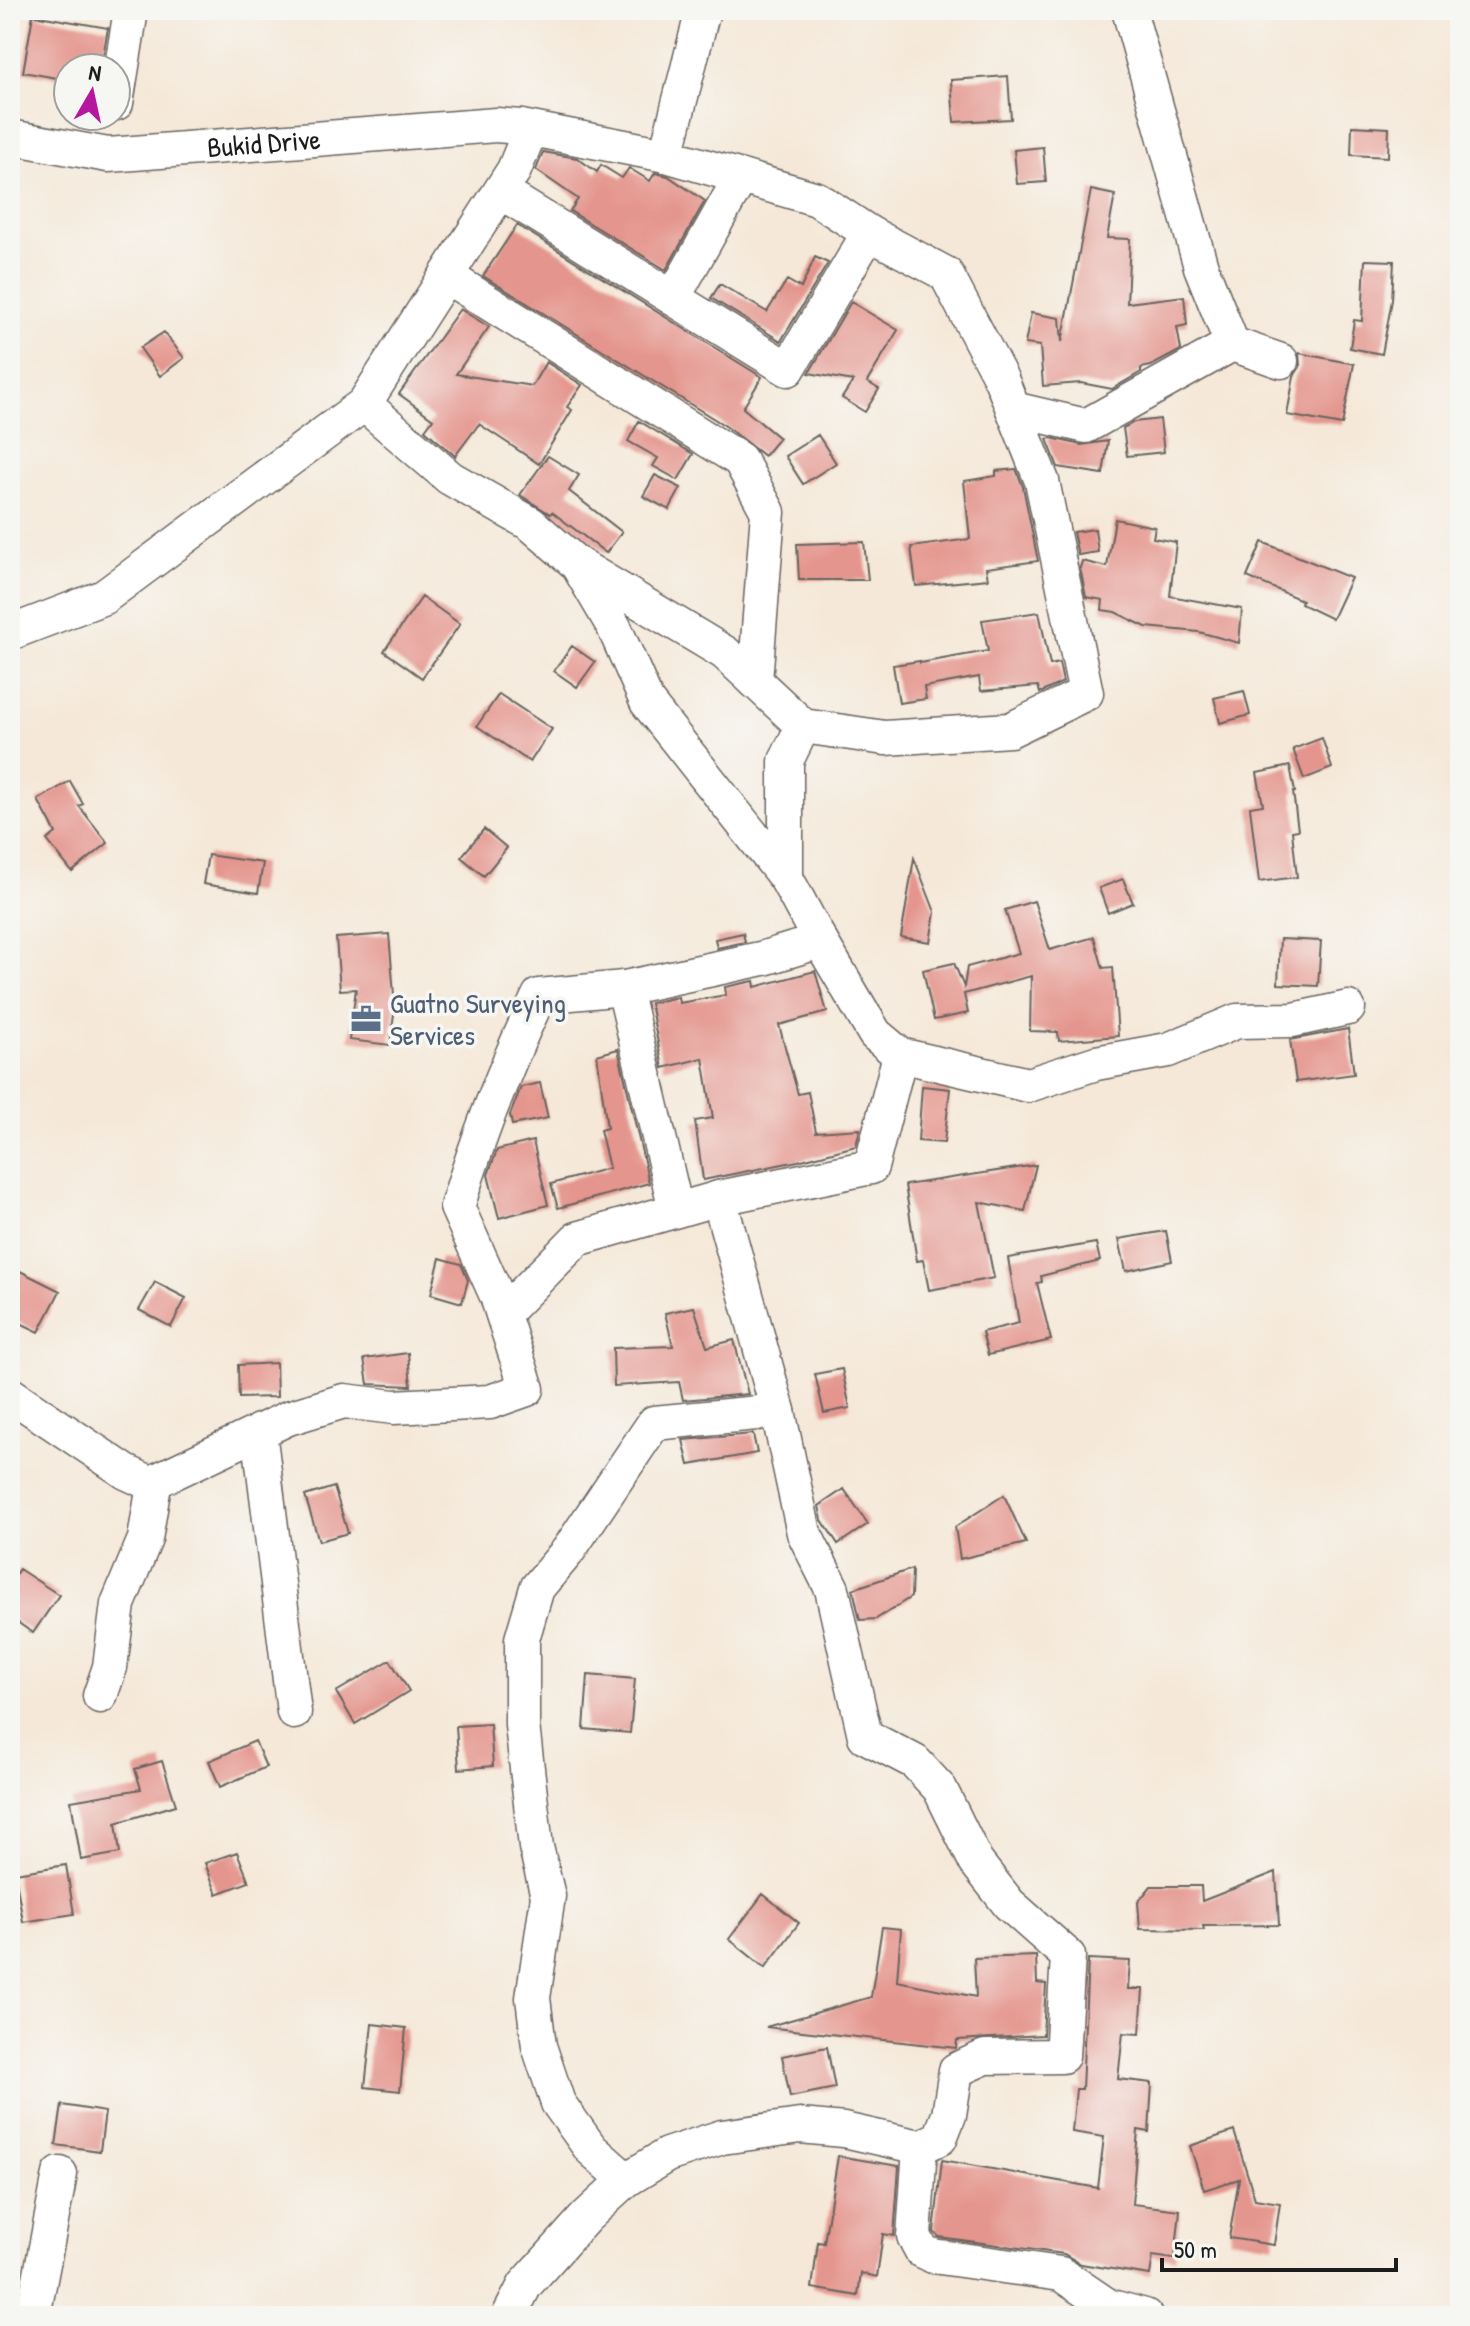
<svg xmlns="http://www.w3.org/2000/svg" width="1470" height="2326" viewBox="0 0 1470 2326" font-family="'Patrick Hand',sans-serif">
	<rect width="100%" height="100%" fill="#f6f6f2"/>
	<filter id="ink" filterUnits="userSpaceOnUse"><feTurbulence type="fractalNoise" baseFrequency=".0125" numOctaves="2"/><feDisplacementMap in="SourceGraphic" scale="16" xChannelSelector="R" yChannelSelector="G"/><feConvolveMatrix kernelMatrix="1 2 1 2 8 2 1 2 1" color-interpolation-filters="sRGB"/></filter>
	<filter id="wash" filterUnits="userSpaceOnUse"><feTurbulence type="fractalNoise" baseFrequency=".006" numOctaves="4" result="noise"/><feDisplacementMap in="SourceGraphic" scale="32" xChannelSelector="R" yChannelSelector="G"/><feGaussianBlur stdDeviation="1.8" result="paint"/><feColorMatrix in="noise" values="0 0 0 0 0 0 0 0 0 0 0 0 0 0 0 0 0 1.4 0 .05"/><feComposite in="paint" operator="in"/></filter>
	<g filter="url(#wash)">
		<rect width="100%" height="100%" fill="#f5e8d8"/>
		<g id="blocks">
			<path fill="#e4958d" d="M 33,15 L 108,28 L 101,68 L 68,68 L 68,80 L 23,72 Z
				M 1008,76 L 1011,119 L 954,122 L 951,80 Z
				M 1352,126 L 1389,128 L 1388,157 L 1351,155 Z
				M 1043,147 L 1046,182 L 1017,184 L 1014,150 Z
				M 543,152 L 577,158 L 597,172 L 601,165 L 622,178 L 629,168 L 650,181 L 655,173 L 668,176 L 705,201 L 666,270 L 570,211 L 578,199 L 536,170 Z
				M 1091,190 L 1115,195 L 1107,238 L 1130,239 L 1127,303 L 1184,296 L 1187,325 L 1177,327 L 1181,350 L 1151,366 L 1141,368 L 1141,372 L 1112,389 L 1081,383 L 1043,386 L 1040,346 L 1025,344 L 1031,313 L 1060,318 L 1062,342 Z
				M 517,225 L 762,377 L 743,408 L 779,438 L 764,456 L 724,425 L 483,276 Z
				M 815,257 L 828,263 L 781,341 L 711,298 L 720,284 L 767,312 L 787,280 L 801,288 Z
				M 1365,260 L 1394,261 L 1392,300 L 1382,354 L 1350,348 L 1354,320 L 1362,321 Z
				M 851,302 L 898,330 L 867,382 L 879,389 L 865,412 L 842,398 L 853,381 L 809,373 Z
				M 460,309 L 489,327 L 456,374 L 532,386 L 546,362 L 582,385 L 567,407 L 572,410 L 539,464 L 479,424 L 455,456 L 425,430 L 433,419 L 399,394 Z
				M 164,332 L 184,358 L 160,376 L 140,348 Z
				M 1299,353 L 1354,364 L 1342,425 L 1287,415 L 1294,376 L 1300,367 Z
				M 1160,419 L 1164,452 L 1127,456 L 1123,428 L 1134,422 Z
				M 639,421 L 693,454 L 678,480 L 653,466 L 658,458 L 628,441 Z
				M 818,435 L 836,463 L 803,484 L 785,456 Z
				M 1051,438 L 1081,445 L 1108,441 L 1103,474 L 1058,467 L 1047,439 Z
				M 548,456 L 579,475 L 569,491 L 622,532 L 606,553 L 552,512 L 550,514 L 520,495 Z
				M 1016,469 L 1023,487 L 1038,561 L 986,568 L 988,579 L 916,586 L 911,547 L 970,539 L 964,481 L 996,476 L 996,471 Z
				M 655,475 L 681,488 L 669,510 L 643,496 Z
				M 1115,519 L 1155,527 L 1153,538 L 1176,542 L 1170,596 L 1242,609 L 1239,643 L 1199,632 L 1146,627 L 1115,612 L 1102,610 L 1103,600 L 1086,597 L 1080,568 L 1082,561 L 1107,567 Z
				M 1095,529 L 1098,552 L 1078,555 L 1073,532 Z
				M 864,542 L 868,580 L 799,580 L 797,544 Z
				M 1262,542 L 1351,578 L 1332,619 L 1301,604 L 1302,600 L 1247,577 Z
				M 422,597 L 460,624 L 422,678 L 384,651 Z
				M 1039,612 L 1050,665 L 1059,663 L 1063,682 L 1040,693 L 1038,686 L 981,691 L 979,677 L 924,687 L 926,699 L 899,703 L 893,665 L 920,661 L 920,663 L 988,651 L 982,620 Z
				M 572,646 L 595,662 L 577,687 L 554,671 Z
				M 1244,691 L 1250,715 L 1220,723 L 1214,698 Z
				M 499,694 L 552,729 L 530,762 L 477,726 Z
				M 1322,738 L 1332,768 L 1304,779 L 1293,749 Z
				M 1290,766 L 1295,792 L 1293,792 L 1298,830 L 1292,831 L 1297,877 L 1259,882 L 1250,807 L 1263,805 L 1257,773 Z
				M 70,781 L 83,804 L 79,806 L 108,843 L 72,872 L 47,840 L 56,833 L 38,800 Z
				M 484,829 L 507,848 L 484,876 L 461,857 Z
				M 208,855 L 263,863 L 258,893 L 203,884 Z
				M 914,858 L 935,912 L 930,942 L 901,937 Z
				M 1123,879 L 1133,903 L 1108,913 L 1099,888 Z
				M 1034,901 L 1050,950 L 1094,937 L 1103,968 L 1113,967 L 1118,1036 L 1059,1041 L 1058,1032 L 1030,1031 L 1031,976 L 964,994 L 968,1013 L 934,1020 L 923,970 L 954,963 L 964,987 L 967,967 L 1019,953 L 1005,910 Z
				M 743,933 L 745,942 L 717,948 L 715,939 Z
				M 389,934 L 395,1007 L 390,1045 L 349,1040 L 356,989 L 340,990 L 336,938 Z
				M 1280,939 L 1321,941 L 1318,986 L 1278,984 Z
				M 815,971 L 827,1012 L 779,1025 L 798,1094 L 808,1092 L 816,1132 L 860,1129 L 856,1146 L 798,1161 L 703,1180 L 695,1121 L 713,1118 L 703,1058 L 663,1068 L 650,1003 L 678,997 L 679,1003 L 726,995 L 725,987 L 754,981 L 755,987 Z
				M 1348,1029 L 1354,1074 L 1296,1082 L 1290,1040 Z
				M 618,1049 L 649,1183 L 558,1208 L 551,1184 L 609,1168 L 600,1130 L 607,1128 L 597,1055 Z
				M 540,1083 L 548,1118 L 512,1125 L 510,1115 L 521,1087 Z
				M 922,1086 L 950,1089 L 944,1143 L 918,1141 Z
				M 533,1141 L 548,1205 L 499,1218 L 488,1175 L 497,1150 Z
				M 1036,1165 L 1025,1211 L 979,1202 L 994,1278 L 929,1290 L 923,1260 L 917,1261 L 905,1185 Z
				M 1166,1231 L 1172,1261 L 1126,1271 L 1119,1239 Z
				M 1096,1243 L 1100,1261 L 1041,1276 L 1042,1282 L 1037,1283 L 1051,1340 L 988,1355 L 982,1332 L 1019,1323 L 1008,1258 Z
				M 440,1258 L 461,1264 L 468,1280 L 462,1303 L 431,1294 Z
				M 10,1266 L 60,1291 L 39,1332 L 10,1318 Z
				M 155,1282 L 186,1298 L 171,1327 L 139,1310 Z
				M 694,1307 L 707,1347 L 734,1340 L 748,1394 L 683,1400 L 679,1382 L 614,1386 L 613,1348 L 673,1346 L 665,1313 Z
				M 408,1353 L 411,1386 L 368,1384 L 364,1359 Z
				M 276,1363 L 277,1397 L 239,1398 L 238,1365 Z
				M 842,1369 L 850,1408 L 824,1413 L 815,1374 Z
				M 753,1434 L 757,1453 L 689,1465 L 683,1440 Z
				M 334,1487 L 348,1533 L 319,1541 L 305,1496 Z
				M 844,1489 L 868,1524 L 838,1544 L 822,1520 L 819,1506 Z
				M 1004,1495 L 1026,1543 L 960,1559 L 955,1527 Z
				M 19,1569 L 59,1595 L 33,1633 L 10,1617 L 10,1583 Z
				M 912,1569 L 911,1597 L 876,1619 L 860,1620 L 853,1589 Z
				M 390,1660 L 409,1691 L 355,1724 L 336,1692 Z
				M 588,1675 L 635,1679 L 630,1733 L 584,1729 Z
				M 490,1724 L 493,1766 L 459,1769 L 456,1726 Z
				M 255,1741 L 266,1767 L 220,1787 L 209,1761 Z
				M 162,1761 L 176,1805 L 116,1823 L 120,1853 L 81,1860 L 71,1801 L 141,1789 L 135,1769 Z
				M 237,1852 L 249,1882 L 217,1894 L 205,1863 Z
				M 66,1865 L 74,1914 L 23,1922 L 15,1873 Z
				M 1276,1872 L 1279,1925 L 1203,1926 L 1204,1930 L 1140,1929 L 1138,1902 L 1151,1886 L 1201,1886 L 1202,1901 Z
				M 763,1894 L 799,1923 L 765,1968 L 729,1939 Z
				M 882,1927 L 901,1929 L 897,1981 L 976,1997 L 974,1958 L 1036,1956 L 1037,1983 L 1046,1984 L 1043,2035 L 957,2040 L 956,2048 L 766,2027 L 871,1997 Z
				M 1088,1959 L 1130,1961 L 1128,1989 L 1143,1989 L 1140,2034 L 1123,2033 L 1118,2079 L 1152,2083 L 1149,2132 L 1138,2130 L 1132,2204 L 1180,2210 L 1175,2259 L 1153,2256 L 1150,2275 L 1081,2264 L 1064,2254 L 939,2237 L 934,2232 L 942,2160 L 1098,2188 L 1104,2137 L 1072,2132 L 1076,2089 L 1082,2089 Z
				M 372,2024 L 406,2028 L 400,2091 L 365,2087 Z
				M 827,2047 L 835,2088 L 790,2097 L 782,2056 Z
				M 62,2105 L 105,2112 L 100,2151 L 56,2145 Z
				M 1234,2131 L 1255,2199 L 1280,2203 L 1274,2245 L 1229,2238 L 1239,2179 L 1204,2190 L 1190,2146 Z
				M 838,2156 L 899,2166 L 894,2236 L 883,2234 L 877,2277 L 861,2273 L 858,2296 L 812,2288 L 818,2242 L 824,2243 Z"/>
		</g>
	</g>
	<g filter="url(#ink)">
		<use href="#blocks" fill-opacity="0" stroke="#68635e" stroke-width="2"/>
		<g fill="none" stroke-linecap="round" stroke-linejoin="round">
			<g stroke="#68635e" stroke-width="37">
				<g id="minor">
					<path d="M 1129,10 L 1201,267 L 1232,344 L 1281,361"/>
					<path d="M 116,103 L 131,10"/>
					<path id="s1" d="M 10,137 L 108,155 L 496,125 L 521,127 L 666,155 L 817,199 L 869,233 L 946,274 L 1001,379 L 1042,481 L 1086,693 L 1010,730 L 885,738 L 803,726 L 725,653 L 577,564"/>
					<path d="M 666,155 L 703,10"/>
					<path d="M 501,192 L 788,369 L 869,233"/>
					<path d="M 446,276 L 740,460 L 768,512 L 755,681"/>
					<path d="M 673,298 L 741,177"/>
					<path d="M 1013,409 L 1086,426 L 1232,344"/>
					<path d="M 10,633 L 104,597 L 364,404 L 514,170 L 525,143 L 521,127"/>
					<path d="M 786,878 L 786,761 L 803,726"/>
					<path d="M 815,932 L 875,1034 L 900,1055 L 1028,1085 L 1096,1063 L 1168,1050 L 1237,1021 L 1293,1020 L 1348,1008"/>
					<path d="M 624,988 L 676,1210"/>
					<path d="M 719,1198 L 871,1167 L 900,1055"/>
					<path d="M 503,1314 L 577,1239 L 719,1198 L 778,1411 L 804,1533 L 832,1589 L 865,1736 L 915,1762 L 940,1789 L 976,1862 L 1009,1904 L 1068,1956 L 1062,2056 L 985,2057 L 956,2070 L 949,2115 L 940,2138 L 920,2147 L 914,2236 L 922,2251 L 933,2256 L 1061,2274 L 1108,2306 L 1145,2316"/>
					<path d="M 10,1394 L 126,1472 L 154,1485 L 145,1539 L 118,1604 L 110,1667 L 100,1696"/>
					<path d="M 259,1431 L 294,1712"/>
					<path d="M 154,1485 L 160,1479 L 288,1418 L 344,1401 L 394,1407 L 490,1402 L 527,1389 L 497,1296 L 457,1207 C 479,1135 506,1064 539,996 L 624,988 L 764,958 L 820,941 L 786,878 L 647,702 L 614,627 L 577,564 L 531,524 L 450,478 L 364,404"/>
					<path d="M 626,2180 L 591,2149 L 558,2103 L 539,2046 L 533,1998 L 548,1896 L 536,1847 L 522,1725 L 522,1639 L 537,1588 L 568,1551 L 654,1423 L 778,1411"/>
					<path d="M 33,2316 L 60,2174"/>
					<path d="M 509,2316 L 525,2285 L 586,2217 L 626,2180 L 667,2155 L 722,2137 L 800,2126 L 844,2130 L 920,2147"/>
				</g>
			</g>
			<use href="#minor" stroke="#fff" stroke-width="34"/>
		</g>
	</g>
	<defs>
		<g id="office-bare" transform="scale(2.4)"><path d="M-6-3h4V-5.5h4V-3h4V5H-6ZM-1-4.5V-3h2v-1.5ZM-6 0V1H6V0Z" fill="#5c6f8a" stroke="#f6f6f2" stroke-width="2.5" paint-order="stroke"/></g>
	</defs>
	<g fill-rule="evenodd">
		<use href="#office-bare" x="366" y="1019"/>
	</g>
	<g text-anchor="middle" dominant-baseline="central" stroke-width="7" stroke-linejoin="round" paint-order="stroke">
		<g font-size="28" fill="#1c1c1c" stroke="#f6f6f2">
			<text stroke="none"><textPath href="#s1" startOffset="256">Bukid Drive</textPath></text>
		</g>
		<g font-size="28" fill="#4e5e75" stroke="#f6f6f2" text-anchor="start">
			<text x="390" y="1003">Guatno Surveying<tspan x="390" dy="32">Services</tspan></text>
		</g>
	</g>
	<rect width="1470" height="2326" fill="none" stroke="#f6f6f2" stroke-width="40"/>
	<g transform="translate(92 92) rotate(9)"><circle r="38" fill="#f6f6f2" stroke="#9f9f9c" stroke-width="2"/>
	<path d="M0-6L14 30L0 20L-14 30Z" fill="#b5179e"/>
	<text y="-12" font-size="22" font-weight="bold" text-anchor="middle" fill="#1c1c1c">N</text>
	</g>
	<path d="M1162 2258v12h234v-12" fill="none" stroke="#1c1c1c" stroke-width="4"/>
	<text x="1174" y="2258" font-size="24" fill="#1c1c1c" stroke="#f6f6f2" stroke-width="6" paint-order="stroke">50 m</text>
</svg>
